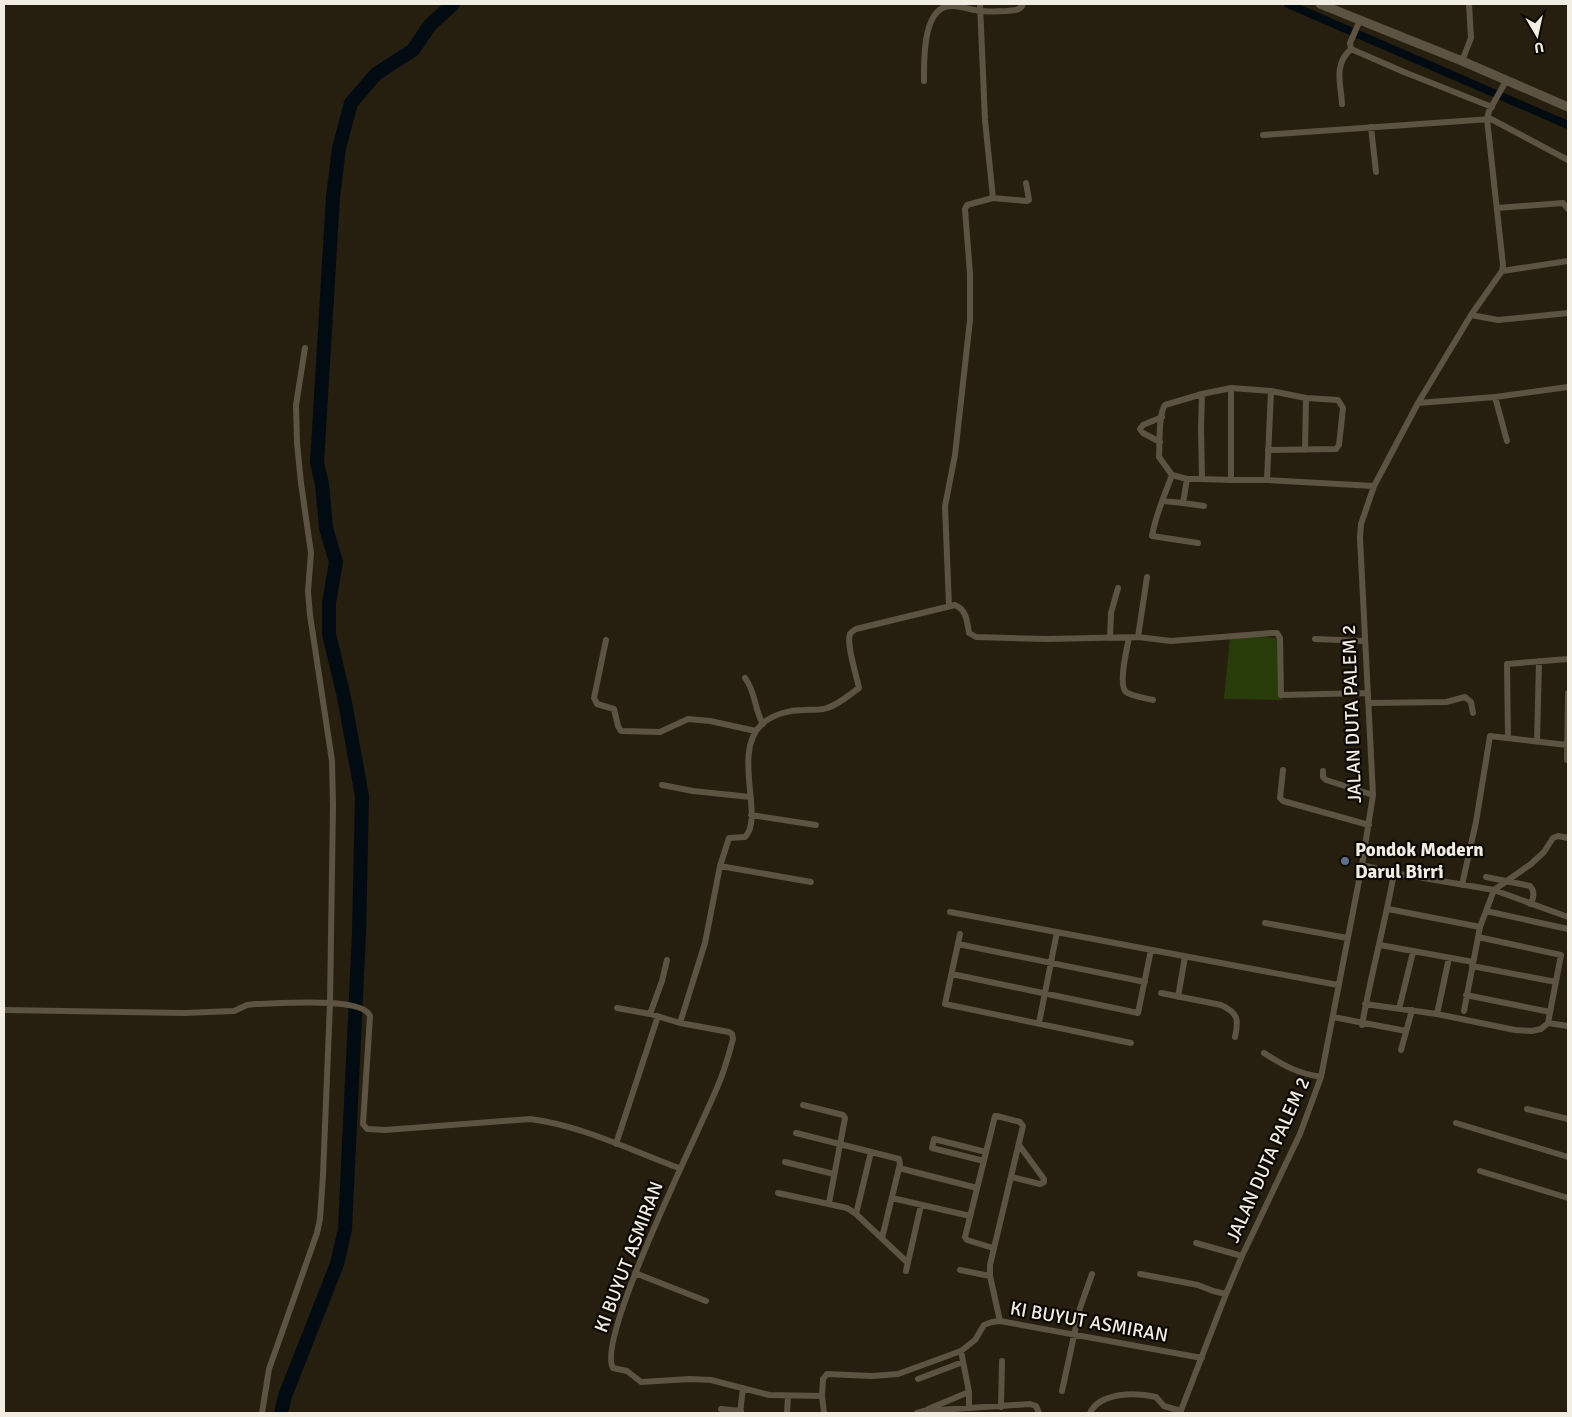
<svg xmlns="http://www.w3.org/2000/svg" width="1572" height="1417" viewBox="0 0 1572 1417" font-family="Signika,sans-serif">
	<rect width="100%" height="100%" fill="#261e0f"/>
	<path fill="#283c0a" d="M 1230,636 L 1283,638 L 1282,700 L 1224,699 Z"/>
	<g fill="none" stroke-linecap="round" stroke-linejoin="round">
		<path stroke="#020b12" stroke-width="8" d="M 1288,4 L 1568,125"/>
		<path stroke="#020b12" stroke-width="14" d="M 281,1413 L 285,1396 L 337,1264 L 345,1229 L 359,933 L 362,796 L 344,697 L 329,634 L 329,603 L 336,562 L 326,528 L 322,484 L 317,463 L 333,197 L 339,148 L 351,103 L 376,74 L 413,50 L 430,25 L 453,4"/>
		<path stroke="#5c5342" stroke-width="6" d="M 1351,49 L 1404,72 L 1492,107
			M 1462,61 L 1471,38 L 1469,4
			M 924,81 C 924,61 922,4 953,6 C 962,6 971,10 980,11 C 988,12 998,11 1007,11 C 1014,10 1020,11 1023,4
			M 1342,104 C 1341,84 1333,65 1351,49 L 1350,43 L 1360,20
			M 1371,127 L 1376,172
			M 1263,135 L 1491,119 L 1568,160
			M 993,198 L 1027,201 L 1029,200 L 1026,183
			M 1497,208 L 1563,203 L 1568,209
			M 1502,271 L 1568,261
			M 1471,315 L 1498,320 L 1568,313
			M 1231,388 L 1231,480 L 1267,480
			M 1271,391 L 1267,480 L 1374,486
			M 1202,394 L 1201,428 L 1202,479 L 1231,480
			M 1495,397 L 1507,441
			M 1418,403 L 1495,397 L 1568,387
			M 1160,442 L 1143,433 L 1140,429 L 1143,425 L 1162,417
			M 1305,450 L 1306,398
			M 1172,475 C 1164,497 1156,513 1152,536 L 1198,543
			M 1202,479 L 1187,479 L 1172,475 L 1159,457 C 1160,445 1158,414 1165,405 L 1202,394 L 1231,388 L 1271,391 L 1306,398 L 1338,400 L 1343,408 L 1339,445 L 1336,449 L 1268,450
			M 1163,501 L 1183,503 L 1187,479
			M 1183,503 L 1204,506
			M 949,606 L 945,506 L 955,455 L 970,320 L 970,274 L 965,209 L 967,205 L 993,198 L 985,120 L 980,4
			M 1138,637 L 1147,577
			M 1110,638 L 1111,613 L 1118,588
			M 1129,638 C 1127,648 1118,685 1126,692 C 1132,696 1145,698 1153,700
			M 1315,639 L 1364,641
			M 606,640 L 594,698 L 597,704 L 614,709 L 618,726 L 621,731 L 660,732 L 688,719 L 710,721 L 756,731
			M 745,678 C 756,692 754,709 763,724
			M 1368,703 L 1446,702 L 1465,697 L 1471,702 L 1473,713
			M 1508,738 L 1507,664 L 1568,659
			M 1537,742 L 1539,661
			M 1567,760 L 1568,693
			M 1283,770 L 1280,798 L 1283,801 L 1369,825
			M 1323,771 L 1323,777 L 1326,780 L 1373,795
			M 662,785 L 693,791 L 750,797
			M 751,815 L 816,825
			M 1362,865 L 1394,873 L 1494,890 L 1568,917
			M 1486,877 L 1530,886 C 1535,891 1534,899 1530,904
			M 811,882 L 720,866 L 729,838 L 745,837 C 765,818 731,752 762,724 C 773,714 790,710 804,710 C 812,709 820,711 827,708 C 838,705 849,695 859,688 C 857,677 846,644 850,634 C 852,631 853,631 856,629 L 955,605 C 967,610 967,622 969,633 L 976,637 L 1047,639 L 1138,637 L 1171,641 L 1272,633 L 1277,633 L 1280,638 L 1281,695 L 1367,693
			M 1462,885 L 1476,822 L 1490,736 L 1567,745
			M 1388,909 L 1480,927
			M 1486,911 L 1568,929
			M 950,912 L 1338,985
			M 1265,923 L 1347,938
			M 960,934 L 945,1004 L 1131,1043
			M 1478,937 L 1561,955 L 1548,1023
			M 958,944 L 1145,982
			M 1380,945 L 1473,962
			M 667,960 L 662,981 L 650,1014 L 680,1023 L 729,1032 L 732,1034 L 733,1039 C 729,1054 725,1069 719,1083 C 703,1124 595,1338 613,1368 L 627,1371 L 641,1382 L 690,1379 L 711,1380 L 769,1395 L 822,1396 L 823,1379 L 827,1374 L 872,1376 L 898,1374 L 961,1351 L 975,1340 L 984,1325 L 992,1322 L 1000,1321 L 1202,1358
			M 1472,966 L 1556,982
			M 952,974 L 1138,1013 L 1151,950
			M 1161,993 L 1221,1005 C 1238,1013 1239,1019 1235,1037
			M 1466,995 L 1550,1012
			M 1178,997 L 1185,957
			M 1365,1004 L 1437,1014 L 1515,1030 L 1532,1031 L 1541,1029 L 1548,1023 L 1568,1026
			M 617,1008 L 650,1014
			M 1399,1009 L 1413,952
			M 4,1010 L 184,1013 L 234,1011 L 247,1005 L 255,1004 C 275,1004 363,996 370,1016 L 363,1124 L 367,1129 L 385,1130 L 530,1119 C 580,1125 633,1151 679,1168
			M 1464,1011 L 1480,927 L 1494,890 L 1531,864 L 1544,852 L 1553,838 L 1558,836 L 1568,838
			M 1437,1014 L 1449,958
			M 1333,1017 L 1406,1031
			M 680,1023 L 705,943 L 720,866
			M 1039,1023 L 1057,932
			M 1362,1025 C 1371,974 1385,924 1394,873
			M 1401,1050 L 1412,1010
			M 1264,1053 C 1284,1066 1297,1073 1321,1077
			M 803,1105 L 843,1115 L 845,1118 L 829,1203
			M 1527,1109 L 1568,1119
			M 1456,1123 L 1568,1157
			M 796,1133 L 899,1159 L 900,1164 L 882,1238
			M 616,1144 L 658,1016
			M 984,1161 L 932,1148 L 934,1139 L 986,1152
			M 785,1162 L 834,1174
			M 899,1168 L 977,1188
			M 1480,1171 L 1568,1198
			M 1011,1177 L 1040,1184 L 1044,1182 L 1044,1179 L 1019,1145
			M 778,1193 L 847,1208 L 856,1214 L 908,1263
			M 892,1198 L 970,1216
			M 856,1214 L 871,1152
			M 1196,1243 L 1242,1256
			M 993,1248 L 967,1240 L 965,1237 L 995,1116 L 997,1116 L 1020,1122 L 1023,1126 L 990,1265 L 990,1276 L 1000,1321
			M 960,1270 L 990,1276
			M 906,1271 L 921,1205
			M 635,1273 L 706,1301
			M 1140,1274 L 1198,1285 L 1213,1291 L 1226,1294
			M 961,1351 L 969,1392 L 969,1408
			M 918,1379 L 963,1362
			M 1062,1391 L 1080,1308 L 1092,1274
			M 822,1396 L 824,1413
			M 1001,1407 L 1002,1361
			M 721,1409 L 741,1411
			M 928,1409 L 969,1392
			M 262,1413 L 269,1369 L 317,1233 L 320,1219 L 323,1175 L 330,1003 L 333,805 L 332,761 L 310,615 L 308,591 L 311,553 L 301,483 L 297,443 L 296,405 L 305,348
			M 740,1413 L 743,1388
			M 787,1413 L 788,1396
			M 917,1413 L 924,1411 L 1030,1404 L 1036,1406 L 1039,1413
			M 1090,1413 C 1100,1392 1136,1392 1156,1397 L 1164,1406 L 1181,1411
			M 1180,1413 L 1226,1294 L 1242,1256 L 1300,1134 L 1321,1077 L 1362,865 L 1373,795 L 1360,538 L 1361,524 L 1374,486 L 1418,403 L 1471,315 L 1502,271 L 1503,265 L 1487,119 L 1489,111 L 1506,81"/>
		<path stroke="#5c5342" stroke-width="9" d="M 1320,4 L 1462,61 L 1568,107"/>
	</g>
	<circle fill="#5c6f8a" stroke="#0c0804" stroke-width="2" cx="1345" cy="861" r="5"/>
	<g text-anchor="middle" dominant-baseline="central" stroke-width="4.5" stroke-linejoin="round" paint-order="stroke">
		<g font-size="19" fill="#f2ede3" stroke="#0c0804">
			<text transform="translate(1352 714) rotate(-92)">JALAN DUTA PALEM 2</text>
			<text transform="translate(1268 1160) rotate(-66)">JALAN DUTA PALEM 2</text>
			<text transform="translate(629 1257) rotate(-69)">KI BUYUT ASMIRAN</text>
			<text transform="translate(1089 1322) rotate(10)">KI BUYUT ASMIRAN</text>
		</g>
		<g font-size="19" font-weight="bold" fill="#f2ede3" stroke="#0c0804" text-anchor="start">
			<text x="1355" y="850">Pondok Modern<tspan x="1355" dy="22">Darul Birri</tspan></text>
		</g>
	</g>
	<rect width="1572" height="1417" fill="none" stroke="#f2ede3" stroke-width="10"/>
	<g transform="translate(1537 35) rotate(171)" stroke="#0c0804" stroke-width="4" paint-order="stroke">
	<path d="M0-4L9 19L0 12L-9 19Z" fill="#f2ede3"/>
	<text y="-8" font-size="14" font-weight="bold" text-anchor="middle" fill="#f2ede3">U</text>
	</g>
</svg>
